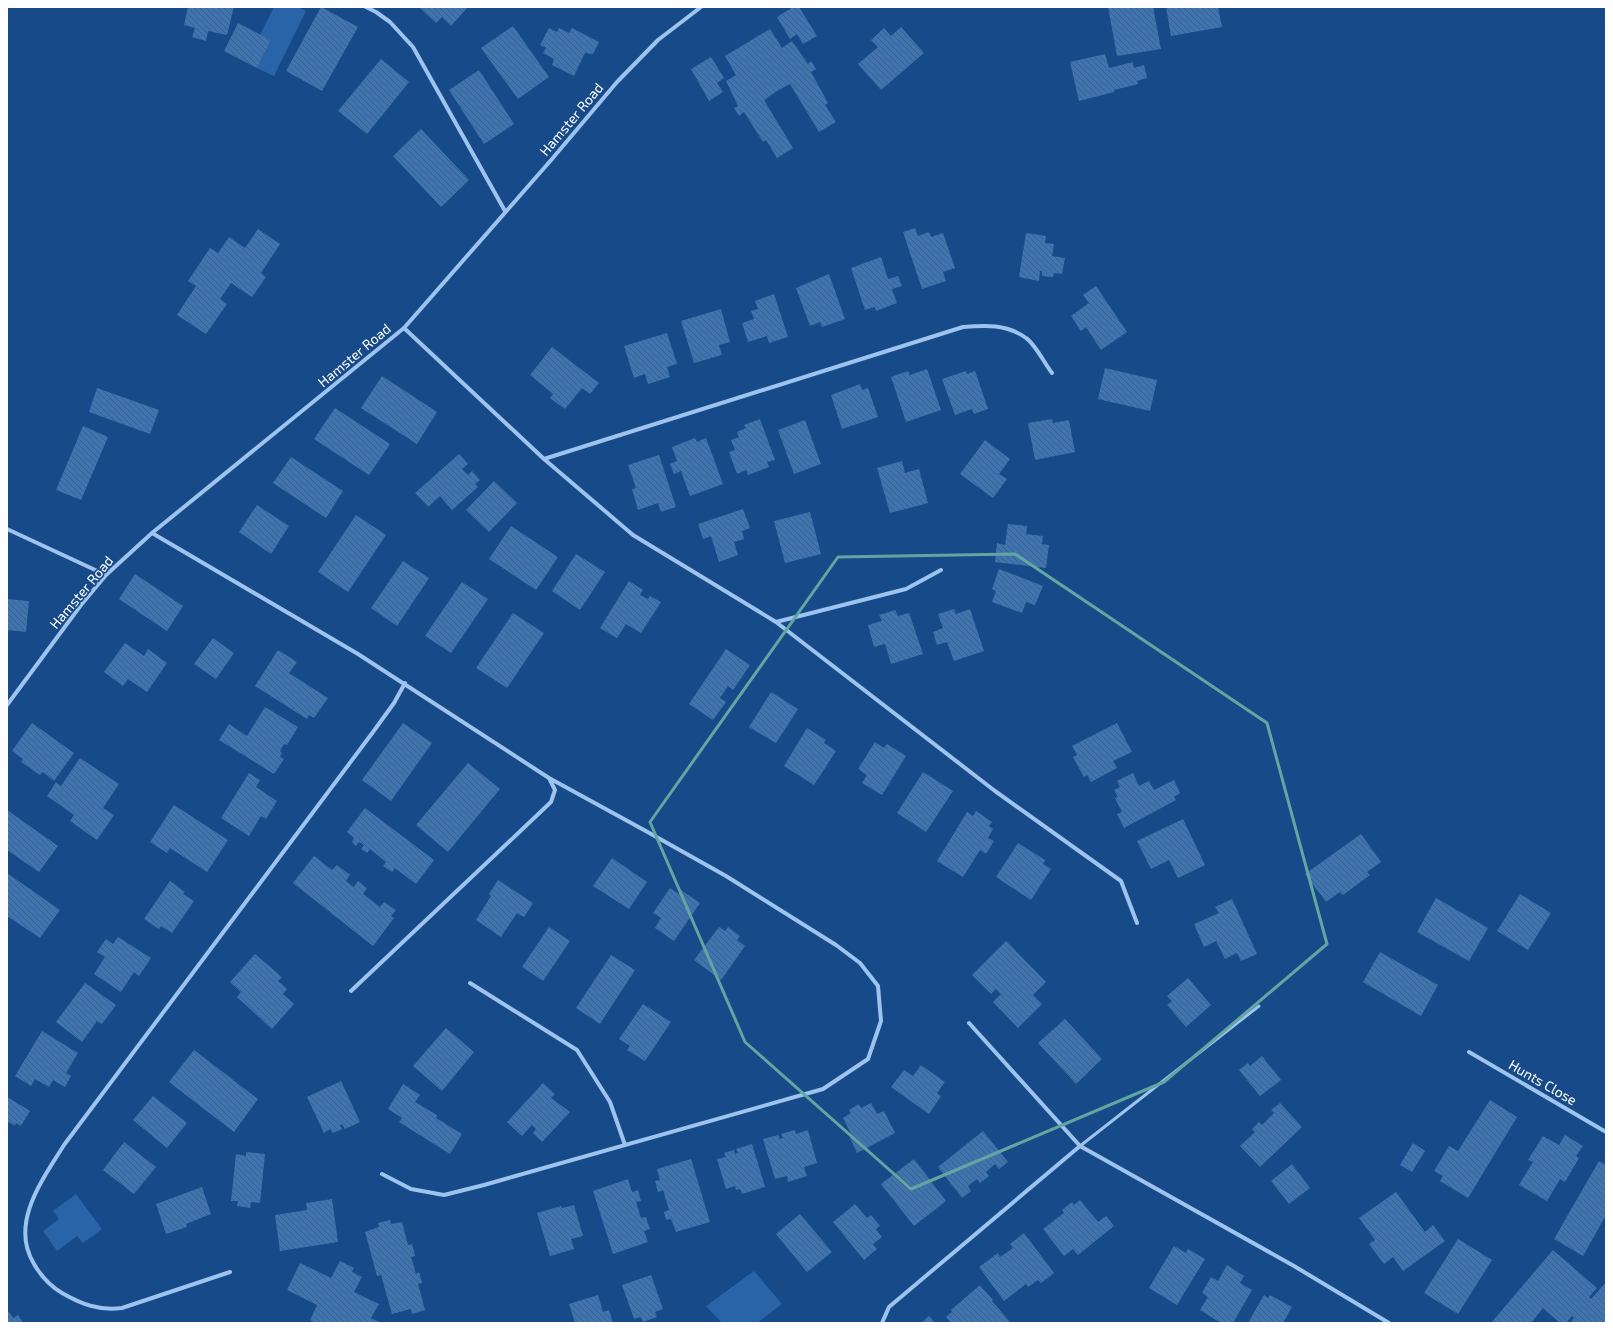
<svg xmlns="http://www.w3.org/2000/svg" width="1613" height="1330" viewBox="0 0 1613 1330" font-family="'Exo 2',sans-serif">
	<defs>
		<pattern id="building-back-hatch" width="6" height="6" patternUnits="userSpaceOnUse"><rect width="6" height="6" fill="#3e74b2"/><path d="M-1 5l2 2M0 0l6 6M5-1l2 2" fill="none" stroke="#465e7a"/></pattern>
	</defs>
	<rect width="100%" height="100%" fill="#164a88"/>
	<path fill="#2864a7" d="M 274,7 L 298,7 L 306,11 L 274,76 L 257,68 L 271,40 L 260,35 Z
		M 76,1194 L 102,1229 L 83,1243 L 77,1236 L 57,1251 L 43,1231 L 59,1219 L 53,1211 Z
		M 754,1271 L 782,1304 L 757,1323 L 722,1323 L 706,1306 Z"/>
	<path fill="url(#building-back-hatch)" d="M 188,7 L 234,7 L 227,35 L 208,31 L 206,41 L 192,37 L 195,28 L 184,25 Z
		M 321,7 L 358,27 L 322,91 L 286,71 Z
		M 419,7 L 468,7 L 451,26 L 442,17 L 436,23 Z
		M 793,7 L 799,7 L 817,36 L 803,44 L 797,34 L 790,39 L 777,17 Z
		M 1108,7 L 1153,7 L 1161,49 L 1117,56 Z
		M 1166,7 L 1218,7 L 1222,27 L 1171,36 Z
		M 238,23 L 271,40 L 257,68 L 224,51 Z
		M 513,26 L 549,77 L 518,99 L 481,48 Z
		M 901,27 L 924,53 L 881,90 L 858,64 L 878,47 L 871,40 L 884,28 L 891,36 Z
		M 549,28 L 557,32 L 559,28 L 569,33 L 572,28 L 599,42 L 593,54 L 585,53 L 574,76 L 552,65 L 554,59 L 543,53 L 546,48 L 540,45 Z
		M 770,29 L 782,48 L 792,41 L 808,64 L 811,61 L 816,69 L 811,72 L 828,103 L 825,105 L 836,122 L 819,132 L 790,84 L 777,91 L 764,100 L 793,148 L 777,158 L 766,140 L 763,142 L 744,112 L 739,116 L 734,108 L 738,106 L 726,81 L 736,75 L 725,56 Z
		M 1105,54 L 1109,68 L 1133,62 L 1134,68 L 1144,65 L 1147,78 L 1137,81 L 1138,84 L 1114,90 L 1114,92 L 1079,101 L 1070,62 Z
		M 711,57 L 724,78 L 717,83 L 723,92 L 709,101 L 691,69 Z
		M 381,59 L 409,82 L 367,134 L 338,111 Z
		M 479,70 L 514,124 L 484,144 L 449,90 Z
		M 421,129 L 469,180 L 441,207 L 393,156 Z
		M 915,228 L 918,236 L 929,232 L 931,237 L 943,233 L 955,268 L 943,272 L 946,281 L 922,289 L 903,232 Z
		M 258,229 L 280,244 L 261,273 L 266,277 L 252,297 L 231,283 L 220,299 L 227,304 L 206,334 L 177,315 L 196,286 L 188,281 L 210,248 L 218,253 L 229,237 L 245,248 Z
		M 1026,233 L 1046,236 L 1045,243 L 1054,244 L 1052,256 L 1065,258 L 1062,274 L 1054,273 L 1053,277 L 1042,276 L 1042,271 L 1040,271 L 1039,281 L 1019,277 Z
		M 881,257 L 888,279 L 898,276 L 902,286 L 892,289 L 897,303 L 876,311 L 875,307 L 865,310 L 851,268 Z
		M 829,274 L 845,319 L 822,327 L 820,322 L 810,326 L 796,288 Z
		M 1096,286 L 1127,332 L 1101,350 L 1086,327 L 1081,331 L 1071,316 L 1089,303 L 1083,295 Z
		M 774,294 L 788,337 L 769,343 L 767,336 L 748,342 L 742,323 L 754,319 L 751,311 L 758,309 L 755,301 Z
		M 721,309 L 730,342 L 719,345 L 722,355 L 694,363 L 681,321 Z
		M 667,333 L 677,364 L 667,367 L 670,377 L 648,384 L 645,374 L 634,378 L 624,346 Z
		M 552,347 L 599,383 L 590,394 L 582,388 L 565,409 L 550,398 L 553,394 L 530,375 Z
		M 1105,368 L 1157,380 L 1150,411 L 1098,399 Z
		M 927,369 L 941,410 L 906,422 L 891,377 L 908,371 L 910,375 Z
		M 966,371 L 967,374 L 975,371 L 988,409 L 974,414 L 972,409 L 955,415 L 942,379 Z
		M 382,376 L 437,412 L 417,444 L 361,408 Z
		M 860,384 L 862,390 L 868,388 L 878,417 L 842,429 L 831,395 Z
		M 97,388 L 159,410 L 150,434 L 89,412 Z
		M 335,408 L 390,444 L 369,475 L 314,439 Z
		M 760,419 L 775,460 L 767,462 L 769,467 L 748,475 L 746,470 L 737,474 L 729,452 L 735,450 L 731,440 L 739,437 L 737,432 L 746,428 L 744,425 Z
		M 1052,419 L 1053,423 L 1069,420 L 1075,452 L 1035,460 L 1028,423 Z
		M 805,420 L 821,464 L 794,474 L 778,430 Z
		M 83,426 L 108,437 L 81,500 L 56,490 Z
		M 695,438 L 697,442 L 706,438 L 723,484 L 690,496 L 681,471 L 674,474 L 670,464 L 677,461 L 672,447 Z
		M 985,440 L 1010,459 L 999,474 L 1007,479 L 993,498 L 960,474 Z
		M 459,454 L 468,464 L 462,469 L 468,475 L 472,471 L 480,480 L 475,484 L 478,487 L 452,510 L 440,496 L 428,507 L 415,493 Z
		M 659,455 L 676,507 L 661,512 L 658,503 L 638,510 L 632,489 L 636,488 L 628,465 Z
		M 291,457 L 343,491 L 326,518 L 273,483 Z
		M 902,461 L 905,473 L 919,469 L 928,503 L 890,513 L 877,468 Z
		M 494,481 L 517,503 L 489,532 L 466,510 Z
		M 257,505 L 289,526 L 271,554 L 239,532 Z
		M 743,509 L 750,528 L 742,531 L 744,539 L 734,542 L 738,555 L 719,562 L 711,536 L 703,539 L 698,524 Z
		M 810,512 L 821,554 L 785,563 L 774,521 Z
		M 356,515 L 386,535 L 348,592 L 318,572 Z
		M 1008,524 L 1027,526 L 1026,534 L 1043,536 L 1042,544 L 1049,545 L 1046,568 L 995,562 L 997,543 L 1005,545 Z
		M 511,526 L 558,557 L 536,590 L 489,559 Z
		M 576,554 L 605,572 L 580,610 L 552,591 Z
		M 403,561 L 429,578 L 397,626 L 371,608 Z
		M 999,569 L 1043,586 L 1035,605 L 1026,602 L 1022,613 L 992,602 L 996,591 L 992,589 Z
		M 135,574 L 183,606 L 167,631 L 119,599 Z
		M 629,581 L 643,590 L 640,595 L 648,599 L 650,596 L 661,602 L 641,633 L 626,624 L 617,638 L 600,628 Z
		M 462,582 L 488,599 L 451,653 L 425,636 Z
		M 7,599 L 29,601 L 26,632 L 7,630 Z
		M 954,609 L 956,614 L 970,609 L 984,651 L 954,661 L 947,642 L 937,645 L 933,632 L 943,628 L 938,614 Z
		M 895,610 L 898,616 L 909,613 L 923,654 L 891,664 L 885,644 L 874,647 L 868,625 L 882,621 L 879,615 Z
		M 513,613 L 544,633 L 507,688 L 476,668 Z
		M 213,638 L 234,653 L 216,679 L 194,664 Z
		M 125,643 L 144,656 L 148,649 L 167,663 L 147,692 L 128,679 L 123,686 L 104,672 Z
		M 726,649 L 750,665 L 733,690 L 728,686 L 720,698 L 726,702 L 713,720 L 689,704 Z
		M 278,650 L 297,662 L 289,673 L 328,698 L 314,718 L 309,715 L 307,719 L 255,686 Z
		M 771,692 L 798,709 L 776,743 L 749,727 Z
		M 265,707 L 298,727 L 287,745 L 284,744 L 280,751 L 282,753 L 280,757 L 284,759 L 274,774 L 219,740 L 229,724 L 247,736 Z
		M 32,723 L 74,753 L 54,781 L 43,772 L 40,775 L 21,762 L 23,759 L 12,751 Z
		M 403,723 L 432,743 L 391,801 L 362,780 Z
		M 1117,723 L 1132,752 L 1113,761 L 1117,768 L 1091,782 L 1087,775 L 1084,777 L 1073,757 L 1077,755 L 1072,746 Z
		M 807,728 L 826,740 L 824,743 L 836,751 L 814,785 L 784,766 Z
		M 875,742 L 884,748 L 887,744 L 906,756 L 882,795 L 862,783 L 867,775 L 858,769 Z
		M 80,758 L 119,784 L 103,808 L 114,815 L 97,840 L 70,821 L 74,815 L 47,796 L 56,782 L 61,786 Z
		M 468,763 L 500,789 L 448,852 L 416,825 Z
		M 923,772 L 953,791 L 926,832 L 897,813 Z
		M 249,773 L 260,780 L 256,787 L 277,801 L 266,819 L 261,816 L 249,836 L 221,818 Z
		M 1133,773 L 1139,786 L 1149,781 L 1154,790 L 1174,780 L 1180,793 L 1174,797 L 1176,800 L 1124,828 L 1117,814 L 1122,812 L 1115,798 L 1118,797 L 1114,790 L 1120,787 L 1117,781 Z
		M 174,805 L 228,840 L 207,872 L 170,848 L 167,853 L 150,842 Z
		M 365,808 L 434,860 L 416,884 L 395,868 L 392,872 L 383,866 L 386,862 L 370,849 L 367,853 L 361,849 L 364,845 L 359,842 L 356,846 L 352,842 L 354,838 L 347,832 Z
		M 7,810 L 58,846 L 39,872 L 7,850 Z
		M 976,811 L 992,822 L 989,826 L 993,829 L 988,838 L 994,841 L 986,854 L 980,850 L 963,877 L 937,861 L 967,812 L 973,816 Z
		M 1183,819 L 1205,865 L 1178,878 L 1169,860 L 1151,869 L 1137,841 Z
		M 1361,834 L 1381,862 L 1367,872 L 1370,875 L 1343,895 L 1340,892 L 1326,902 L 1305,874 Z
		M 1018,843 L 1045,860 L 1043,864 L 1051,869 L 1031,900 L 996,877 Z
		M 314,856 L 332,870 L 337,865 L 350,875 L 346,881 L 354,887 L 358,881 L 367,888 L 363,894 L 380,907 L 384,902 L 396,910 L 391,916 L 394,918 L 373,946 L 293,883 Z
		M 612,858 L 647,882 L 629,909 L 593,886 Z
		M 7,873 L 60,910 L 40,938 L 7,916 Z
		M 498,880 L 533,903 L 524,917 L 517,913 L 501,937 L 476,920 L 491,896 L 489,894 Z
		M 170,881 L 185,892 L 183,894 L 194,901 L 172,933 L 161,926 L 159,929 L 144,919 Z
		M 670,888 L 679,894 L 681,890 L 700,903 L 674,941 L 655,928 L 661,918 L 653,913 Z
		M 1520,894 L 1551,913 L 1528,950 L 1497,931 Z
		M 1436,898 L 1488,928 L 1469,961 L 1417,932 Z
		M 1232,899 L 1257,954 L 1241,961 L 1237,953 L 1225,959 L 1216,941 L 1204,947 L 1194,924 L 1219,913 L 1215,907 Z
		M 549,927 L 570,941 L 543,981 L 522,967 Z
		M 719,927 L 725,931 L 728,927 L 740,936 L 737,940 L 745,946 L 721,980 L 694,960 Z
		M 118,937 L 151,958 L 139,976 L 134,972 L 121,992 L 94,974 L 105,957 L 97,952 L 106,939 L 113,944 Z
		M 1006,941 L 1046,982 L 1033,995 L 1042,1004 L 1018,1028 L 993,1002 L 1001,994 L 996,989 L 991,994 L 972,975 Z
		M 1380,952 L 1438,985 L 1421,1016 L 1363,982 Z
		M 255,954 L 282,977 L 278,981 L 287,989 L 283,994 L 294,1004 L 272,1029 L 237,997 L 241,992 L 230,982 Z
		M 611,955 L 635,970 L 600,1024 L 576,1008 Z
		M 1188,978 L 1211,1005 L 1186,1027 L 1167,1005 L 1172,1001 L 1167,996 Z
		M 85,983 L 116,1005 L 102,1024 L 97,1021 L 82,1042 L 56,1022 Z
		M 643,1004 L 671,1022 L 645,1061 L 627,1050 L 630,1046 L 619,1039 Z
		M 1065,1019 L 1102,1059 L 1076,1084 L 1038,1043 Z
		M 446,1028 L 474,1052 L 442,1091 L 413,1066 Z
		M 42,1031 L 78,1053 L 66,1073 L 71,1076 L 65,1087 L 53,1080 L 49,1087 L 35,1079 L 31,1086 L 15,1076 Z
		M 194,1050 L 258,1099 L 234,1132 L 169,1082 Z
		M 1262,1056 L 1281,1080 L 1260,1096 L 1239,1070 L 1248,1063 L 1250,1066 Z
		M 921,1065 L 945,1082 L 937,1093 L 941,1096 L 929,1114 L 891,1087 L 904,1070 L 913,1076 Z
		M 341,1081 L 360,1122 L 345,1129 L 342,1124 L 340,1125 L 342,1129 L 333,1133 L 330,1129 L 324,1133 L 307,1097 Z
		M 543,1083 L 555,1094 L 551,1098 L 570,1112 L 542,1142 L 533,1133 L 536,1129 L 532,1125 L 522,1136 L 507,1122 Z
		M 403,1084 L 420,1095 L 415,1102 L 437,1115 L 436,1118 L 462,1134 L 450,1154 L 399,1122 L 402,1118 L 388,1109 Z
		M 153,1096 L 187,1123 L 167,1148 L 133,1120 Z
		M 7,1097 L 30,1111 L 21,1126 L 16,1123 L 15,1126 L 9,1122 L 7,1125 Z
		M 1490,1100 L 1517,1117 L 1468,1198 L 1440,1181 L 1443,1176 L 1434,1171 L 1449,1146 L 1458,1151 Z
		M 871,1103 L 877,1114 L 884,1111 L 895,1133 L 857,1153 L 850,1138 L 852,1136 L 843,1118 L 851,1113 L 849,1110 L 859,1104 L 861,1108 Z
		M 1280,1103 L 1302,1127 L 1260,1167 L 1240,1146 L 1255,1132 L 1252,1129 L 1259,1122 L 1262,1125 L 1274,1113 L 1271,1110 Z
		M 795,1130 L 796,1134 L 808,1130 L 817,1163 L 804,1167 L 807,1176 L 788,1182 L 787,1176 L 775,1179 L 763,1139 L 778,1135 L 780,1139 L 783,1138 L 781,1134 Z
		M 983,1131 L 1008,1162 L 999,1169 L 995,1164 L 986,1172 L 989,1176 L 980,1183 L 977,1179 L 968,1186 L 971,1191 L 962,1198 L 938,1167 Z
		M 1565,1135 L 1583,1146 L 1576,1156 L 1579,1158 L 1565,1182 L 1560,1179 L 1547,1201 L 1519,1185 L 1533,1162 L 1528,1160 L 1543,1136 L 1559,1145 Z
		M 124,1142 L 156,1167 L 134,1194 L 103,1170 Z
		M 1413,1143 L 1425,1151 L 1412,1172 L 1400,1165 Z
		M 752,1144 L 765,1187 L 742,1194 L 740,1189 L 736,1190 L 735,1186 L 726,1189 L 717,1159 L 726,1157 L 724,1153 L 734,1150 L 735,1154 L 738,1153 L 736,1149 Z
		M 246,1152 L 265,1154 L 260,1203 L 251,1202 L 250,1208 L 237,1206 L 238,1201 L 231,1201 L 236,1154 L 246,1156 Z
		M 691,1159 L 710,1222 L 676,1232 L 671,1219 L 666,1220 L 664,1212 L 669,1210 L 663,1190 L 658,1192 L 655,1181 L 660,1180 L 657,1169 Z
		M 914,1159 L 946,1201 L 914,1226 L 881,1184 Z
		M 1599,1161 L 1606,1165 L 1606,1215 L 1583,1256 L 1554,1239 Z
		M 1292,1164 L 1310,1188 L 1289,1204 L 1271,1181 Z
		M 628,1179 L 632,1192 L 638,1190 L 641,1201 L 636,1202 L 641,1218 L 646,1217 L 650,1229 L 644,1231 L 648,1242 L 613,1254 L 593,1191 Z
		M 202,1187 L 211,1214 L 186,1224 L 187,1227 L 166,1234 L 156,1204 Z
		M 1396,1192 L 1425,1232 L 1433,1225 L 1445,1241 L 1403,1271 L 1393,1257 L 1384,1264 L 1369,1244 L 1375,1240 L 1359,1218 Z
		M 332,1199 L 338,1242 L 280,1251 L 275,1215 L 307,1210 L 306,1203 Z
		M 1080,1200 L 1098,1222 L 1106,1216 L 1114,1226 L 1078,1255 L 1073,1249 L 1064,1256 L 1043,1229 L 1064,1213 L 1062,1210 L 1072,1202 L 1074,1205 Z
		M 855,1204 L 867,1218 L 871,1215 L 880,1226 L 876,1229 L 882,1237 L 873,1244 L 877,1249 L 864,1260 L 833,1222 Z
		M 574,1205 L 583,1236 L 571,1239 L 574,1249 L 550,1256 L 537,1213 L 561,1206 L 562,1208 Z
		M 800,1214 L 832,1252 L 807,1272 L 776,1234 Z
		M 390,1220 L 391,1224 L 402,1222 L 408,1245 L 412,1244 L 415,1256 L 411,1257 L 416,1274 L 419,1272 L 422,1283 L 418,1284 L 425,1310 L 412,1314 L 411,1309 L 392,1314 L 381,1275 L 377,1276 L 365,1232 L 379,1227 L 378,1223 Z
		M 1024,1233 L 1054,1273 L 1041,1283 L 1038,1280 L 1028,1287 L 1026,1284 L 1004,1301 L 979,1267 L 998,1253 L 1000,1257 L 1013,1248 L 1010,1244 Z
		M 1458,1239 L 1492,1260 L 1458,1314 L 1424,1293 Z
		M 1174,1246 L 1186,1253 L 1188,1249 L 1205,1259 L 1177,1305 L 1149,1288 Z
		M 1553,1250 L 1597,1288 L 1589,1297 L 1591,1299 L 1606,1282 L 1606,1323 L 1570,1323 L 1574,1318 L 1572,1316 L 1566,1323 L 1560,1323 L 1543,1308 L 1531,1323 L 1491,1323 Z
		M 340,1261 L 354,1268 L 352,1272 L 362,1277 L 354,1292 L 379,1304 L 371,1318 L 381,1323 L 315,1323 L 310,1320 L 317,1305 L 287,1290 L 300,1263 L 331,1278 Z
		M 1227,1265 L 1244,1276 L 1240,1283 L 1252,1290 L 1233,1323 L 1221,1323 L 1200,1310 L 1208,1297 L 1202,1293 L 1211,1277 L 1218,1281 Z
		M 651,1275 L 663,1309 L 655,1312 L 657,1317 L 643,1322 L 641,1317 L 634,1319 L 622,1285 Z
		M 980,1285 L 993,1300 L 992,1301 L 1011,1323 L 951,1323 L 946,1317 L 952,1312 L 951,1310 Z
		M 598,1295 L 603,1312 L 609,1310 L 613,1323 L 575,1323 L 569,1304 Z
		M 1264,1295 L 1268,1298 L 1270,1295 L 1292,1307 L 1283,1323 L 1248,1323 Z
		M 9,1312 L 13,1318 L 18,1315 L 23,1323 L 7,1323 L 7,1313 Z
		M 929,1316 L 935,1323 L 921,1323 Z"/>
	<g fill="none" stroke-linecap="round" stroke-linejoin="round">
		<path stroke="#9dc3ee" stroke-width="3" d="M 1080,1146 L 1259,1006"/>
		<path stroke="#9dc3ee" stroke-width="4" d="M 366,7 L 376,12 L 390,22 L 413,47 L 505,211
			M 404,328 L 544,459 L 633,535 L 776,622 L 995,791 L 1121,881 L 1137,923
			M 544,459 L 963,327 C 985,325 1007,324 1026,338 C 1035,344 1045,364 1052,373
			M 7,529 L 106,575
			M 152,533 L 358,654 L 549,778 L 555,790 L 551,802 L 351,991
			M 776,622 L 906,589 L 941,570
			M 7,705 L 81,605 L 106,575 L 152,533 L 404,328 L 552,159 L 617,82 L 658,40 L 701,7
			M 470,983 L 577,1050 L 610,1102 L 625,1145
			M 969,1023 L 1080,1146 L 1294,1266 L 1389,1323
			M 1469,1052 L 1606,1132
			M 382,1174 L 411,1189 L 444,1195 L 484,1185 L 823,1089 L 868,1059 L 881,1021 L 878,986 L 860,963 L 836,945 L 726,876 L 644,830 L 549,778
			M 230,1272 L 122,1308 C 99,1311 81,1304 62,1293 C 50,1286 41,1276 34,1264 C 9,1223 43,1179 64,1145 L 373,732 L 394,703 L 405,683
			M 882,1323 L 889,1307 L 1080,1146"/>
	</g>
	<path fill="none" stroke="#63a6a1" stroke-width="3" stroke-linejoin="round" d="M 1015,554 L 1267,723 L 1327,944 L 1164,1082 L 911,1189 L 745,1042 L 650,822 L 838,557 Z"/>
	<g text-anchor="middle" dominant-baseline="central" stroke-width="3.5" stroke-linejoin="round" paint-order="stroke">
		<g font-size="14" fill="#fff" stroke="#164a88">
			<text transform="translate(571 119) rotate(-50)">Hamster Road</text>
			<text transform="translate(354 355) rotate(-40)">Hamster Road</text>
			<text transform="translate(81 592) rotate(-50)">Hamster Road</text>
			<text transform="translate(1543 1082) rotate(30)">Hunts Close</text>
		</g>
	</g>
	<rect width="1613" height="1330" fill="none" stroke="#ffffff" stroke-width="16"/>
</svg>
